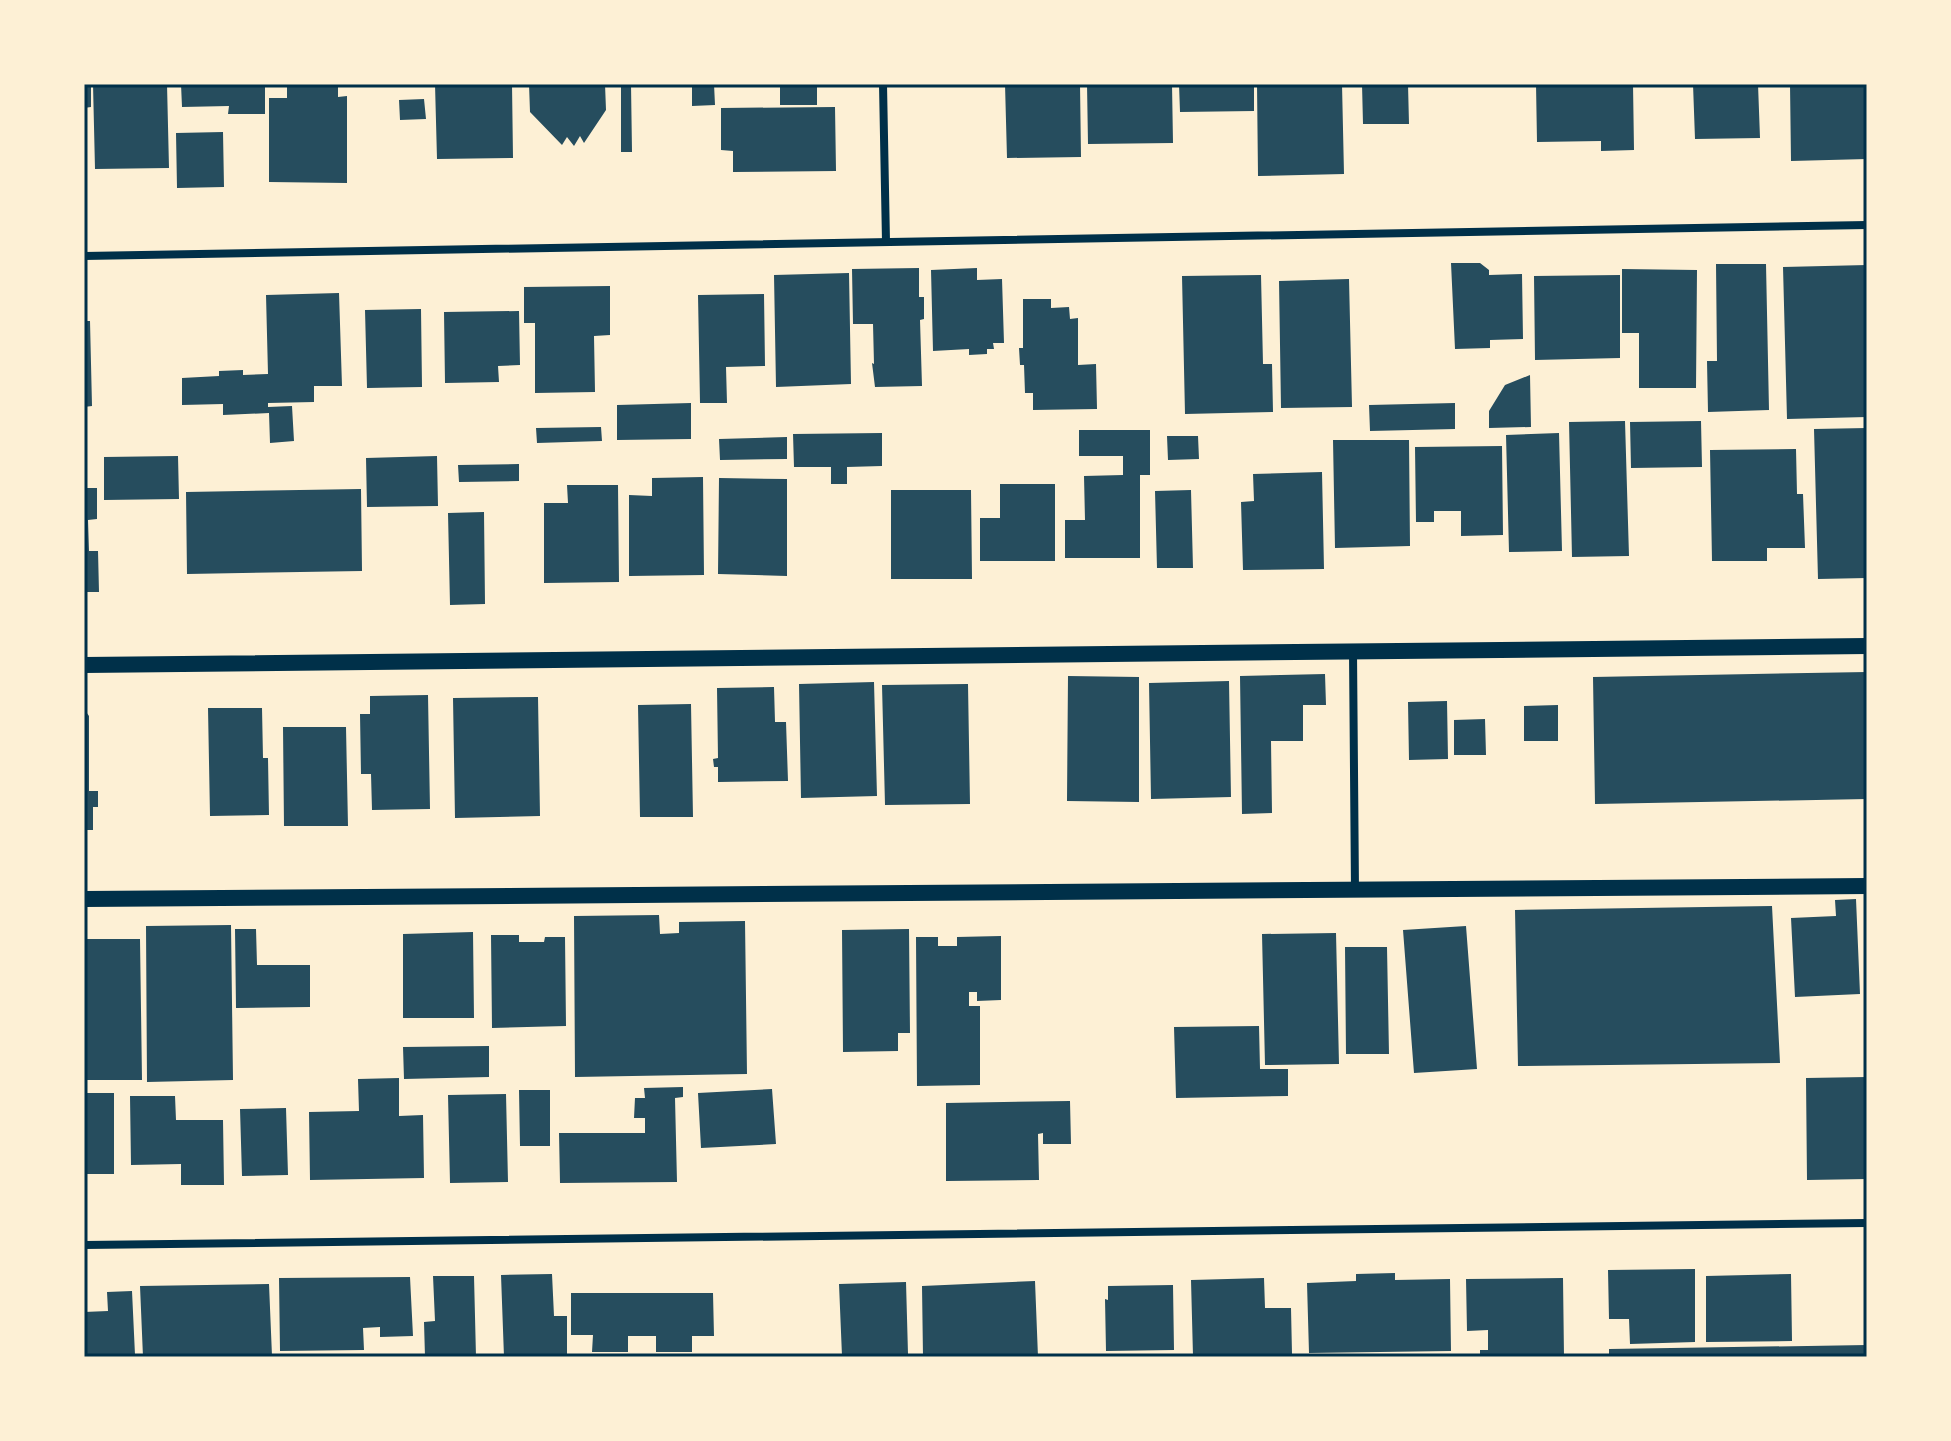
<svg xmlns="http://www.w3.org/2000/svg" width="1951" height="1441" viewBox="0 0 1951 1441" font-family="'DejaVu Sans',sans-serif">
	<rect width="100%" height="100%" fill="#fdf0d5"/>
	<path fill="#264d5e" d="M 84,84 L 91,84 L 91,107 L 84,108 Z
		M 93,84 L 167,84 L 169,168 L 95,169 Z
		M 181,84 L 265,84 L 265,114 L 228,114 L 229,106 L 182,107 Z
		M 287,84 L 338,84 L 338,97 L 347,96 L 347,183 L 269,182 L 269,98 L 287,98 Z
		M 435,84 L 512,84 L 513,158 L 437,159 Z
		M 529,84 L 605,84 L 606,110 L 584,143 L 580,136 L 574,146 L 567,137 L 562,145 L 530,112 Z
		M 621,84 L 631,84 L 632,152 L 621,152 Z
		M 692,84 L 714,84 L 715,105 L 692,106 Z
		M 780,84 L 817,84 L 817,105 L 780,105 Z
		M 1005,84 L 1080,84 L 1081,157 L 1007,158 Z
		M 1087,84 L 1172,84 L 1173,143 L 1088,144 Z
		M 1179,84 L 1254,84 L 1254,111 L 1180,112 Z
		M 1257,84 L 1342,84 L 1344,174 L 1258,176 Z
		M 1362,84 L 1408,84 L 1409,124 L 1363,124 Z
		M 1536,84 L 1633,84 L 1634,150 L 1601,151 L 1601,141 L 1537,142 Z
		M 1693,84 L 1758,84 L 1760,138 L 1695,139 Z
		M 1790,84 L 1867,84 L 1867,159 L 1791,161 Z
		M 424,99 L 426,119 L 400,120 L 399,100 Z
		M 835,107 L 836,171 L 733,172 L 733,151 L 721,150 L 721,108 Z
		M 223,132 L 224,187 L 177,188 L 176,133 Z
		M 1451,263 L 1480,263 L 1489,270 L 1489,275 L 1522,274 L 1523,339 L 1490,340 L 1490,348 L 1455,349 Z
		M 1716,264 L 1766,264 L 1769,410 L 1708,412 L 1707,361 L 1717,361 Z
		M 1867,265 L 1867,417 L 1787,419 L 1783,267 Z
		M 919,268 L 919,297 L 924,297 L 924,319 L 920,320 L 922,386 L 875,387 L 872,363 L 874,364 L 873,324 L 853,324 L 852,269 Z
		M 977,268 L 977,280 L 1002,279 L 1004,343 L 993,343 L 994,349 L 987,349 L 987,354 L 969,355 L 969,349 L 933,351 L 931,270 Z
		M 1622,269 L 1697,270 L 1696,388 L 1639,388 L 1639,333 L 1622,333 Z
		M 849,273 L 851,384 L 776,387 L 774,275 Z
		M 1261,275 L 1263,364 L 1272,364 L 1273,412 L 1185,414 L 1182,276 Z
		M 1620,275 L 1620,358 L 1535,360 L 1534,276 Z
		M 1349,279 L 1352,407 L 1281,408 L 1279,281 Z
		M 610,286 L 610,335 L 594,336 L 595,392 L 535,393 L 535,323 L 524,323 L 524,287 Z
		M 339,293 L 342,386 L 314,386 L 314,402 L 268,403 L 268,407 L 292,406 L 294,441 L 270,443 L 269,413 L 223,415 L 223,404 L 182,405 L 182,378 L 219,376 L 219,371 L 243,370 L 243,375 L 268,374 L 266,295 Z
		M 764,294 L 765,366 L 726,367 L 727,403 L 700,403 L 698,295 Z
		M 1023,299 L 1051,299 L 1051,308 L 1069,307 L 1070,319 L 1078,318 L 1078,365 L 1096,364 L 1097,409 L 1033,410 L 1033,393 L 1025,393 L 1024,365 L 1020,365 L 1019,348 L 1023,348 Z
		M 421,309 L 422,387 L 367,388 L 365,310 Z
		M 519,311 L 520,365 L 498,366 L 499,382 L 445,383 L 444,312 Z
		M 84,321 L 90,321 L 92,406 L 84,407 Z
		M 1530,375 L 1531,427 L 1489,428 L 1489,411 L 1505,385 Z
		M 691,403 L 691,439 L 617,440 L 617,405 Z
		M 1455,403 L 1455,429 L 1370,431 L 1369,405 Z
		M 1625,421 L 1629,556 L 1572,557 L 1569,422 Z
		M 1701,421 L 1702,467 L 1631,468 L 1630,422 Z
		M 601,427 L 602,441 L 537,443 L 536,428 Z
		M 1867,428 L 1867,578 L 1818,579 L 1814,429 Z
		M 1079,430 L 1150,430 L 1150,475 L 1140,475 L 1140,558 L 1065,558 L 1065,520 L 1085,520 L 1084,476 L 1123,475 L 1123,456 L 1079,456 Z
		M 882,433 L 882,466 L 847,467 L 847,484 L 831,484 L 831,467 L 794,467 L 793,434 Z
		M 1559,433 L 1562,551 L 1509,552 L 1506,435 Z
		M 1167,436 L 1198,436 L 1199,459 L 1168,460 Z
		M 787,437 L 787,459 L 720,460 L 719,439 Z
		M 1333,440 L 1409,440 L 1410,546 L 1335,548 Z
		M 1502,446 L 1503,535 L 1461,536 L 1461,511 L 1434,511 L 1434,522 L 1416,522 L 1415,447 Z
		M 1796,449 L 1797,494 L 1803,494 L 1805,548 L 1767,548 L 1767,561 L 1712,561 L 1710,450 Z
		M 178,456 L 179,499 L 104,500 L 104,457 Z
		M 437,456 L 438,506 L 367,507 L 366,458 Z
		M 519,464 L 519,481 L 459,482 L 458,465 Z
		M 1322,472 L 1324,569 L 1243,570 L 1241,502 L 1254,501 L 1253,474 Z
		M 703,477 L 704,575 L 629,576 L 629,495 L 652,496 L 652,478 Z
		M 719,478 L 787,479 L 787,576 L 718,574 Z
		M 1000,484 L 1055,484 L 1055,561 L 980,561 L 980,518 L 1000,518 Z
		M 567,485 L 618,485 L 619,582 L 544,583 L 544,503 L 568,503 Z
		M 84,488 L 97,488 L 97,519 L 88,520 L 89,551 L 98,551 L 99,592 L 84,592 Z
		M 361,489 L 362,571 L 187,574 L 186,492 Z
		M 891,490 L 971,490 L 972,579 L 891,579 Z
		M 1191,490 L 1193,568 L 1157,568 L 1155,491 Z
		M 484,512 L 485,604 L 450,605 L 448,513 Z
		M 1867,672 L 1867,799 L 1595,804 L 1593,677 Z
		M 1325,674 L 1326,705 L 1303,705 L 1303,741 L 1271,741 L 1272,813 L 1242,814 L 1240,676 Z
		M 1068,676 L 1139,677 L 1139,802 L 1067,801 Z
		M 1229,681 L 1231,797 L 1151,799 L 1149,683 Z
		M 874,682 L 877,796 L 801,798 L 799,684 Z
		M 968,684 L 970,804 L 885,805 L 882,685 Z
		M 774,687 L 775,722 L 786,722 L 788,781 L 718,782 L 718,767 L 714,767 L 713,759 L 718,758 L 717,688 Z
		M 428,695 L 430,809 L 372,810 L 371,774 L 361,774 L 360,714 L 370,714 L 370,696 Z
		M 538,697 L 540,816 L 455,818 L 453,698 Z
		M 1447,701 L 1448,759 L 1409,760 L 1408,702 Z
		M 691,704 L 693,817 L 640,817 L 638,705 Z
		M 1558,705 L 1558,741 L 1524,741 L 1524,706 Z
		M 208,708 L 262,708 L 263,758 L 268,758 L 269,815 L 210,816 Z
		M 84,709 L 89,716 L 89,791 L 98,791 L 98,807 L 93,807 L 93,830 L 84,830 Z
		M 1485,719 L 1486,755 L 1454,755 L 1454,720 Z
		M 283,727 L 346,727 L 348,826 L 284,826 Z
		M 1856,899 L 1860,994 L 1795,997 L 1791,918 L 1836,916 L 1835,900 Z
		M 1772,906 L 1780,1063 L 1518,1066 L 1515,910 Z
		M 659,915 L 660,934 L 679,933 L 679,922 L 745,921 L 747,1074 L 575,1077 L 574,916 Z
		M 231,925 L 233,1080 L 147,1082 L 146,926 Z
		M 1466,926 L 1477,1069 L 1414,1073 L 1403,930 Z
		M 235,929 L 256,929 L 257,965 L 310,965 L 310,1007 L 236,1008 Z
		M 909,929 L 910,1033 L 898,1033 L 898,1051 L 843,1052 L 842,930 Z
		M 473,932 L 474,1018 L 403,1018 L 403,934 Z
		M 1336,933 L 1339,1064 L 1265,1065 L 1262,934 Z
		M 491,935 L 519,935 L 519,942 L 544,942 L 545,937 L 565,937 L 566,1026 L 492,1028 Z
		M 1001,936 L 1001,1000 L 977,1001 L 977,992 L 969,992 L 969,1006 L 980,1006 L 980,1085 L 917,1086 L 916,937 L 938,937 L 938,946 L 957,946 L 957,937 Z
		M 84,939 L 140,939 L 142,1080 L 84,1080 Z
		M 1345,947 L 1387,947 L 1389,1054 L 1346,1054 Z
		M 1259,1026 L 1260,1069 L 1288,1069 L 1288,1096 L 1176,1098 L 1174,1027 Z
		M 489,1046 L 489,1077 L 404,1079 L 403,1047 Z
		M 1867,1077 L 1867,1179 L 1807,1180 L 1806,1078 Z
		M 399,1078 L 399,1116 L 423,1115 L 424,1178 L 310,1180 L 309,1112 L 359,1111 L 358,1079 Z
		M 683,1087 L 683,1097 L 675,1098 L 677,1182 L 560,1183 L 559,1133 L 645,1133 L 645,1118 L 634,1118 L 635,1098 L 645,1098 L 644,1088 Z
		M 772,1089 L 776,1144 L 701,1148 L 698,1093 Z
		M 519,1090 L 550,1090 L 550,1146 L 520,1146 Z
		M 84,1093 L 114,1093 L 114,1174 L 84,1174 Z
		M 506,1094 L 508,1182 L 450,1183 L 448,1095 Z
		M 130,1096 L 175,1096 L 176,1120 L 223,1120 L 224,1185 L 181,1185 L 181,1164 L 131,1165 Z
		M 1070,1101 L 1071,1144 L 1043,1144 L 1043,1133 L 1038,1134 L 1039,1180 L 946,1181 L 946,1103 Z
		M 286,1108 L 288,1175 L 242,1176 L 240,1109 Z
		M 1695,1269 L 1695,1342 L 1630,1344 L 1629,1319 L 1609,1319 L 1608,1270 Z
		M 1395,1273 L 1395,1280 L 1450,1279 L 1451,1351 L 1309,1353 L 1307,1283 L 1356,1281 L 1356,1274 Z
		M 552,1274 L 554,1316 L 567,1316 L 567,1357 L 504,1357 L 501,1275 Z
		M 1791,1274 L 1792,1341 L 1706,1342 L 1706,1276 Z
		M 433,1276 L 474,1276 L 476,1357 L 425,1357 L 424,1322 L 435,1321 Z
		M 410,1277 L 413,1336 L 380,1337 L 380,1327 L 363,1328 L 364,1350 L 280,1351 L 279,1278 Z
		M 1264,1278 L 1265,1308 L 1291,1308 L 1292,1354 L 1193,1356 L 1191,1280 Z
		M 1563,1278 L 1564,1357 L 1480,1357 L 1480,1350 L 1488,1350 L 1488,1330 L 1467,1331 L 1466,1279 Z
		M 1035,1281 L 1038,1357 L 923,1357 L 922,1286 Z
		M 906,1282 L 908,1354 L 842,1356 L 839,1284 Z
		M 269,1284 L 272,1356 L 143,1357 L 140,1286 Z
		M 1173,1285 L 1174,1350 L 1106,1351 L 1105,1299 L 1108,1300 L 1108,1286 Z
		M 132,1291 L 135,1355 L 84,1357 L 84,1312 L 108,1311 L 107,1292 Z
		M 571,1293 L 713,1293 L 714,1336 L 692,1336 L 692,1352 L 656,1352 L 656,1336 L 628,1336 L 628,1352 L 592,1352 L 593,1335 L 571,1335 Z
		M 1867,1345 L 1867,1357 L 1609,1357 L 1609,1349 Z"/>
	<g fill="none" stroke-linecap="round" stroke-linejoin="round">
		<path stroke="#003049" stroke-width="8" d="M 883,84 L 886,242
			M 84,256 L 1867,225
			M 1353,652 L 1355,890
			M 84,1245 L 1867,1223"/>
		<path stroke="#003049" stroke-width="16" d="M 84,665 L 1867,646
			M 84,899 L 1867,886"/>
	</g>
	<rect width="1951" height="1441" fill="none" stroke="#fdf0d5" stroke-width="172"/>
	<rect x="86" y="86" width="1779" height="1269" fill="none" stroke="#003049" stroke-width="3"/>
</svg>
